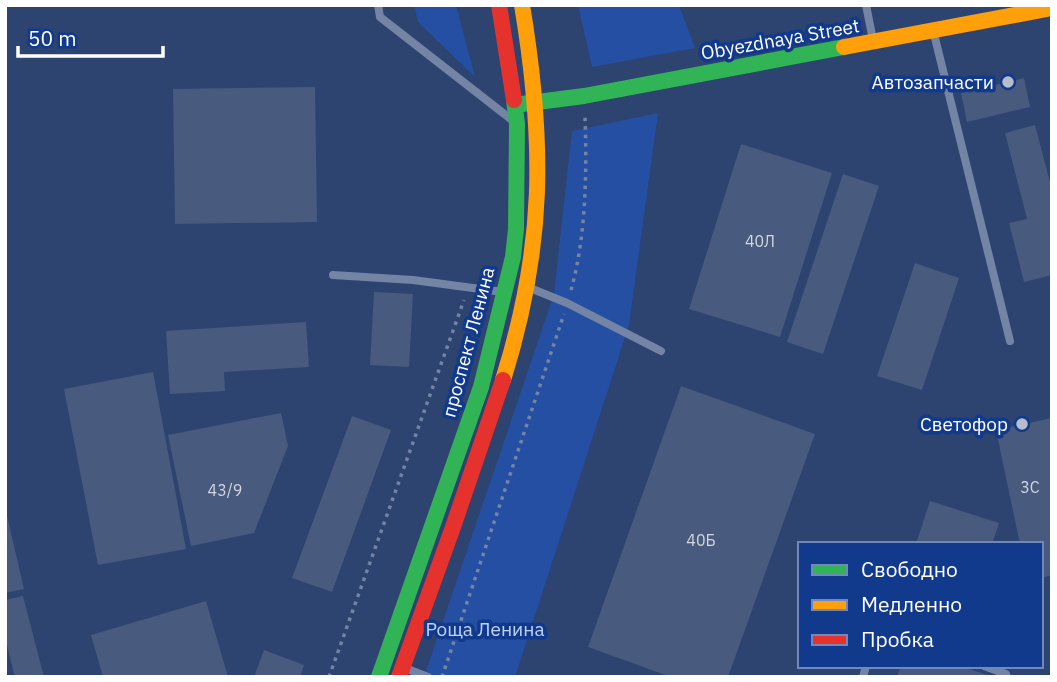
<svg xmlns="http://www.w3.org/2000/svg" width="1057" height="682" viewBox="0 0 1057 682" font-family="'IBM Plex Sans',sans-serif">
	<rect width="100%" height="100%" fill="#2d4370"/>
	<path fill="#244fa3" d="M 414,5 L 456,5 L 475,77 L 418,22 Z
		M 578,5 L 679,5 L 695,48 L 592,67 Z
		M 658,113 L 629,325 L 515,677 L 424,677 L 554,294 L 572,131 Z"/>
	<path fill="#485a7e" d="M 1024,78 L 1030,107 L 967,122 L 961,93 Z
		M 315,87 L 317,222 L 175,224 L 173,89 Z
		M 1035,125 L 1052,190 L 1052,275 L 1024,282 L 1009,223 L 1027,219 L 1005,133 Z
		M 741,144 L 832,173 L 780,337 L 689,309 Z
		M 843,174 L 879,186 L 823,354 L 787,342 Z
		M 915,263 L 959,278 L 922,390 L 877,376 Z
		M 374,292 L 413,294 L 409,367 L 370,365 Z
		M 306,322 L 309,367 L 224,372 L 225,391 L 170,394 L 166,331 Z
		M 153,372 L 186,549 L 98,565 L 64,389 Z
		M 681,386 L 815,434 L 728,677 L 671,677 L 588,647 Z
		M 281,413 L 288,446 L 254,533 L 191,546 L 168,435 Z
		M 352,416 L 391,430 L 332,592 L 292,578 Z
		M 1052,418 L 1052,575 L 1041,578 L 1041,544 L 1020,544 L 996,430 Z
		M 930,501 L 999,523 L 992,544 L 916,544 Z
		M 5,507 L 24,589 L 5,593 Z
		M 23,596 L 44,677 L 15,677 L 5,637 L 5,600 Z
		M 206,601 L 228,677 L 103,677 L 91,635 Z
		M 264,650 L 304,665 L 300,677 L 254,677 Z
		M 901,666 L 961,666 L 990,676 L 897,677 Z"/>
	<g fill="none" stroke-linecap="round" stroke-linejoin="round">
		<path stroke="#7484a4" stroke-width="3.5" stroke-dasharray="3.5 5" stroke-linecap="butt" d="M 571,290 C 586,238 587,171 585,117
			M 329,677 L 464,300
			M 442,677 L 564,314"/>
		<path stroke="#7484a4" stroke-width="8" d="M 378,5 L 380,17 L 512,120
			M 866,5 L 873,40
			M 934,34 L 1010,341
			M 333,275 L 413,280 L 503,292
			M 530,288 L 567,303 L 661,351
			M 984,666 L 1006,674 L 1007,677
			M 405,668 L 428,677
			M 863,677 L 866,666"/>
		<path stroke="#30b455" stroke-width="16" d="M 522,104 L 584,96 L 844,47
			M 379,677 L 481,387 L 513,257 L 516,229 L 517,124 L 514,100"/>
		<path stroke="#ff9f0a" stroke-width="16" d="M 844,47 L 1052,8
			M 503,380 C 545,246 545,143 522,5"/>
		<path stroke="#e5322d" stroke-width="16" d="M 499,5 L 514,100
			M 399,677 L 453,527 L 503,380"/>
	</g>
	<g fill="#b6bdcd" stroke="#113a8c" stroke-width="2.5">
		<circle cx="1008" cy="82" r="7"/>
		<circle cx="1022" cy="424" r="7"/>
	</g>
	<g text-anchor="middle" dominant-baseline="central" stroke-width="7" stroke-linejoin="round" paint-order="stroke">
		<g font-size="16" fill="#d1d6df">
			<text x="760" y="241">40Л</text>
			<text x="1030" y="487">3С</text>
			<text x="225" y="490">43/9</text>
			<text x="701" y="540">40Б</text>
		</g>
		<g font-size="19" fill="#fff" stroke="#113a8c">
			<text transform="translate(780 39) rotate(-10)">Obyezdnaya Street</text>
			<text transform="translate(468 342) rotate(-75)">проспект Ленина</text>
		</g>
		<g font-size="19" fill="#fff" stroke="#113a8c" text-anchor="end">
			<text x="994" y="82">Автозапчасти</text>
			<text x="1008" y="424">Светофор</text>
		</g>
		<g font-size="19" fill="#c0d5fd" stroke="#113a8c">
			<text x="485" y="629">Роща Ленина</text>
		</g>
	</g>
	<rect width="1057" height="682" fill="none" stroke="#ffffff" stroke-width="14"/>
	<rect x="798" y="542" width="245" height="126" fill="#113a8c" stroke="#7089ba" stroke-width="2"/>
	<rect x="812" y="565" width="35" height="10" fill="#30b455" stroke="#7089ba" stroke-width="2"/>
	<text x="861" y="577" font-size="21" fill="#ffffff">Свободно</text>
	<rect x="812" y="600" width="35" height="10" fill="#ff9f0a" stroke="#7089ba" stroke-width="2"/>
	<text x="861" y="612" font-size="21" fill="#ffffff">Медленно</text>
	<rect x="812" y="635" width="35" height="10" fill="#e5322d" stroke="#7089ba" stroke-width="2"/>
	<text x="861" y="647" font-size="21" fill="#ffffff">Пробка</text>
	<path d="M18 46v10h145v-10" fill="none" stroke="#ffffff" stroke-width="3.5"/>
	<text x="28" y="46" font-size="21" fill="#ffffff" stroke="#113a8c" stroke-width="5" paint-order="stroke">50 m</text>
</svg>
